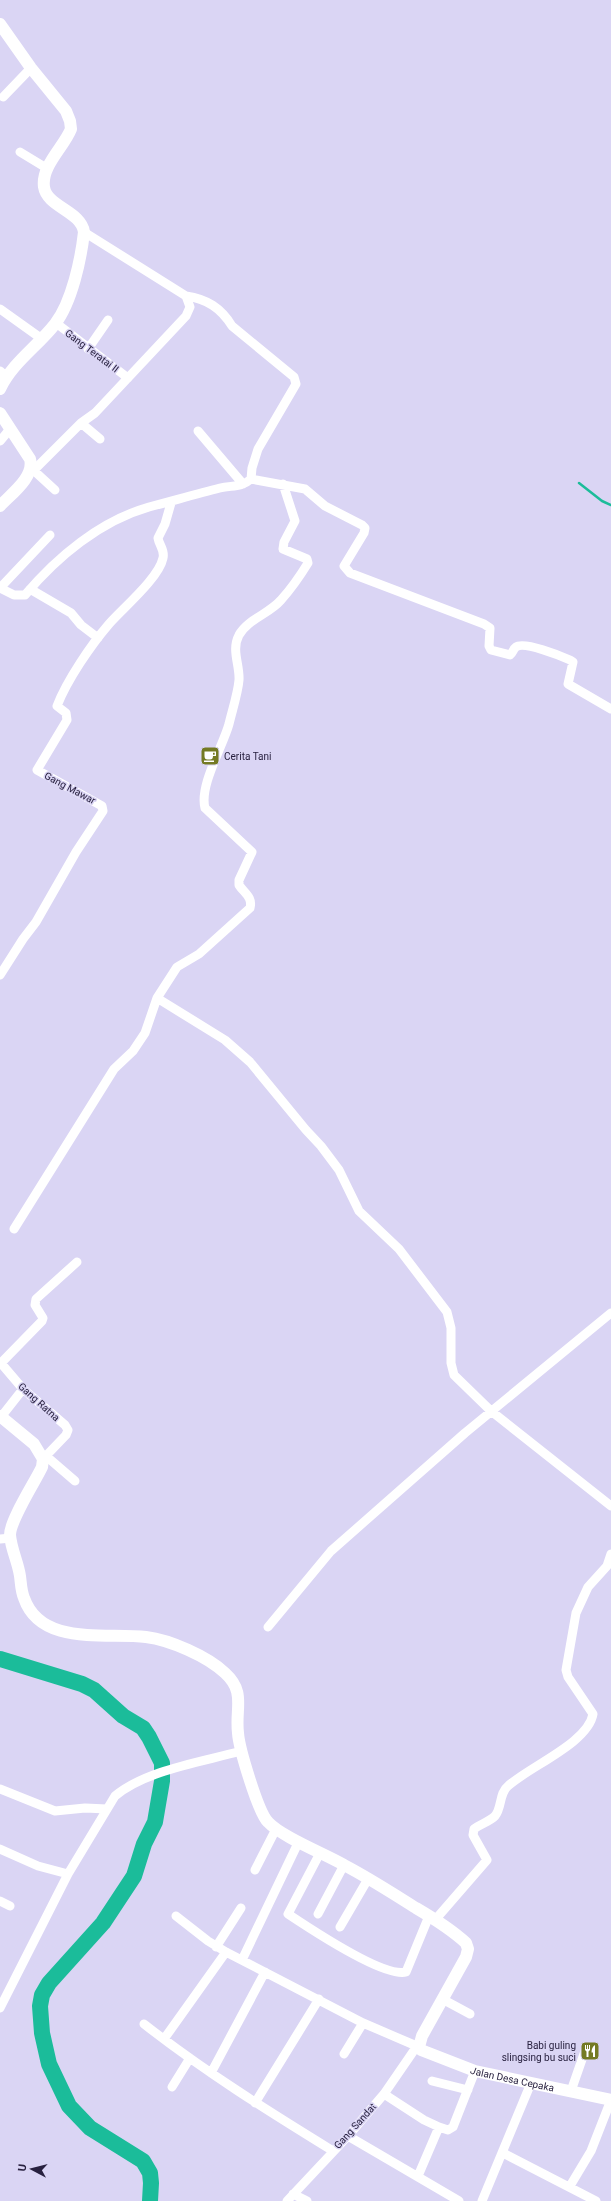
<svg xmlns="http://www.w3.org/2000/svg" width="611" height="2201" viewBox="0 0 611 2201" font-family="Roboto,sans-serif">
	<rect width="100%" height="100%" fill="#dad5f4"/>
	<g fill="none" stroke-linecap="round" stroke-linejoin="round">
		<path stroke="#1bbc9a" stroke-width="2.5" d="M 579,483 L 602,501 L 611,505"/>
		<path stroke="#1bbc9a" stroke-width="16" d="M 0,1659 L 82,1684 L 94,1690 L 123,1716 L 143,1728 L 149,1737 L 162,1763 L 162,1781 L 155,1822 L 144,1844 L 134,1876 L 103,1923 L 49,1983 L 42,1995 L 40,2006 L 42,2033 L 49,2064 L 69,2106 L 90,2128 L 143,2161 L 150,2173 L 151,2183 L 150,2201"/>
		<path stroke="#fff" stroke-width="9" d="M 3,97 L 31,68
			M 20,152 L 48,169
			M 0,309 L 42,339
			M 56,323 L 128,378
			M 88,349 L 108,320
			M 0,371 L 7,377
			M 81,423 L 100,439
			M 198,431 L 243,484
			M 0,441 L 10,429
			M 31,468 L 55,490
			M 34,470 L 81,423 L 95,413 L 186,316 L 190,307 L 186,296
			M 251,479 L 305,489 L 325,506 L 362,525 L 365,528 L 364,533 L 344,566 L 350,573 L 484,624 L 490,628 L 489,646 L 491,650 L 510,655 C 513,653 513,649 516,647 C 524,641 561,656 570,660 L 573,662 L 568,684 L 611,709
			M 283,484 L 295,521 L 284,542 L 283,549 L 307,559 L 308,563 C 300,576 290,590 281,600 C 269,614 248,619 239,635 C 231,650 240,665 239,680 C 238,693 232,711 229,724 C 223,746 199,786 205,808 L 252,852 L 239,880 L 239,885 C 244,893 253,897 250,908 L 199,954 L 177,967 L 157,998 L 225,1040 L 250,1062 L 306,1130 L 321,1146 L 339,1170 L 359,1211 L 399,1249 L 447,1312 L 451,1328 L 451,1363 L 454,1375 L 491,1411 L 611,1506
			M 0,588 L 14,595 L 25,595 C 57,557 100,521 149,507 C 172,501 196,494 220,488 C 232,485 241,488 251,479 L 252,468 L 258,449 L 296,384 L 294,377 L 232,326 C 221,308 207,299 186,296 L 84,232
			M 0,588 L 50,535
			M 30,589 L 71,613 L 81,625 L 98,638
			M 0,975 L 23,939 L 36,922 L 76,852 L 103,811 L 102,806 L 37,770 L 67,720 L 66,713 L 57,706 C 67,680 91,645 109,624 C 123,608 159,578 163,558 C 165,550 159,545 158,538 L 165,524 L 171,503
			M 14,1229 L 114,1069 L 133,1051 L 145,1033 L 157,998
			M 0,1362 L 23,1389 L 65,1425 L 68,1430 L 66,1435 L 43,1459
			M 1,1363 L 42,1321 L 43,1318 L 35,1305 L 36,1299 L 77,1262
			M 1,1417 L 23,1389
			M 46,1456 L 75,1481
			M 0,1539 L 11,1538
			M 268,1627 L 331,1551 L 465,1433 L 611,1313
			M 0,1789 L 55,1811 L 85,1808 L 107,1809
			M 0,1849 L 38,1866 L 68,1874 L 115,1796 C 146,1770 202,1762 241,1751
			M 320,1853 L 288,1914 C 309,1928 384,1978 406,1972 L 429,1916
			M 255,1870 L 276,1829
			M 0,1901 L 10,1906
			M 318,1914 L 344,1865
			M 176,1916 L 208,1941 L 226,1952 L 363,2023 L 419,2047
			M 435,1920 L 487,1860 L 473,1835 L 474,1829 C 480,1824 489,1822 495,1816 C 502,1808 499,1793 508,1786 C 530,1766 588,1743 593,1714 L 568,1677 L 566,1670 L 576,1613 L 588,1587 L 607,1566 L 611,1554
			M 340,1927 L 368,1879
			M 216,1947 L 241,1908
			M 242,1960 L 299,1841
			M 444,2000 L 470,2014
			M 0,2008 L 68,1874
			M 144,2024 C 204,2071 268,2111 333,2151
			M 164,2039 L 226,1952
			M 344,2054 L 363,2023
			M 211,2073 L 265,1972
			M 432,2081 L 468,2090
			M 172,2087 L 190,2058
			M 571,2091 L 586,2048
			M 384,2094 L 424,2120 L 439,2127 L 418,2176
			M 255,2103 L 319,1999
			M 439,2127 L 448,2130 L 453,2127 L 475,2071
			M 348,2136 L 459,2201
			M 503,2153 L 596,2201
			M 570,2186 L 591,2151 L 611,2100
			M 293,2194 L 307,2201
			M 287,2201 L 348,2136 L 384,2094 L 417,2046
			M 482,2201 L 531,2083"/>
		<g stroke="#fff" stroke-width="12">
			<path d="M 0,24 L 31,68 L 66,111 L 70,121 L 71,129 C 64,147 41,166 44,187 C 47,207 81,211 84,232 C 81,259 72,302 55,324 C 38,346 12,363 0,389"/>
			<path d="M 0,413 L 30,459 C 35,477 11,494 0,506"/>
			<path id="s1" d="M 0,1416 L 34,1444 L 43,1459 L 42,1467 C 35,1482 10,1520 10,1535 C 11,1549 18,1562 20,1576 C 21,1583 21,1591 24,1598 C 41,1647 107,1632 146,1637 C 170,1640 207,1656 225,1673 C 246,1692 235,1708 238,1733 C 239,1748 258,1812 268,1822 C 282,1837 325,1854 344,1865 C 369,1878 392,1893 416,1908 C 433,1918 451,1929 466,1943 L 468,1949 L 466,1957 L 422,2036 L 419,2047 L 421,2050 L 475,2071 L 611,2100"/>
		</g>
	</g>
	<defs>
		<g id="cafe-square" transform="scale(1)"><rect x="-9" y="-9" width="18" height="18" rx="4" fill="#747a23" stroke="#dad5f4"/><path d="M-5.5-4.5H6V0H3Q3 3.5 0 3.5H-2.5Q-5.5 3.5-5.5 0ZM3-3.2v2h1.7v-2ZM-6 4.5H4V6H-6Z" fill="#fff"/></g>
		<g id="restaurant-square" transform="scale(1)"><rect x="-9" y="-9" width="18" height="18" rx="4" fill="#747a23" stroke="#dad5f4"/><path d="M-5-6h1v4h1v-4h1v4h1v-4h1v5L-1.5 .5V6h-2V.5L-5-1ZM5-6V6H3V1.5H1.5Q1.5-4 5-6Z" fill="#fff"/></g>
	</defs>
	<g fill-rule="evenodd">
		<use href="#cafe-square" x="210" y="756"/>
		<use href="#restaurant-square" x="590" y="2051"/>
	</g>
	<g text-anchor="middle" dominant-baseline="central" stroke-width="3" stroke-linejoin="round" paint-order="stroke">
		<g font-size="10" fill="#28213f" stroke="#dad5f4">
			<text transform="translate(92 351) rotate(37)">Gang Teratai II</text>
			<text transform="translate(70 788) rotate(28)">Gang Mawar</text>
			<text transform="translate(39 1402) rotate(42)">Gang Ratna</text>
			<text stroke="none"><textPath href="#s1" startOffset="1042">Jalan Desa Cepaka</textPath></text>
			<text transform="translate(355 2126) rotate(-48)">Gang Sandat</text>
		</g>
		<g font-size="10" fill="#28213f" stroke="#dad5f4" text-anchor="start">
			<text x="224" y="756">Cerita Tani</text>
			<text x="576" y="2045" text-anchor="end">Babi guling<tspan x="576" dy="12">slingsing bu suci</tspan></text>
		</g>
	</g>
	<g transform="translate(32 2169) rotate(277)" stroke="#dad5f4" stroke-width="3" paint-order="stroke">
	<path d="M0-3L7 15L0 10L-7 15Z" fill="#28213f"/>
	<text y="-6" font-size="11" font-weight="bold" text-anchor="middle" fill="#28213f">U</text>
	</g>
</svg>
